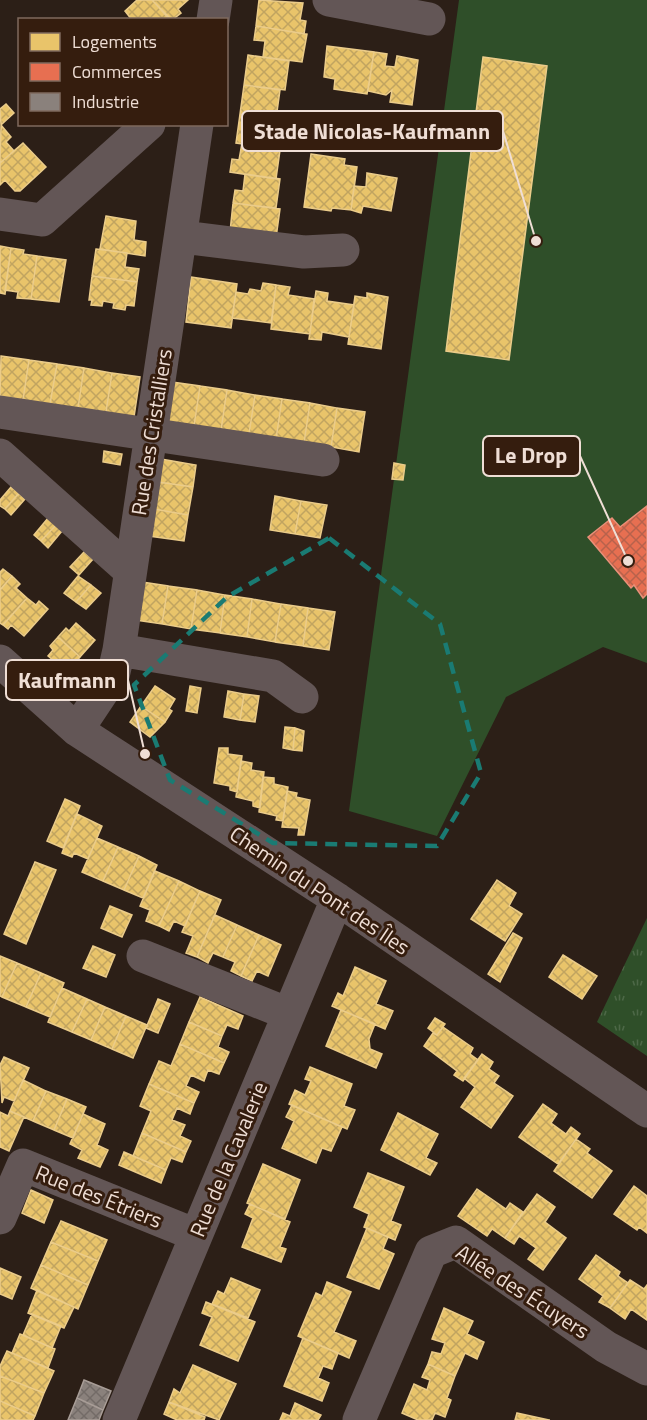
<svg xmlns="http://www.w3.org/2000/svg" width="647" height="1420" viewBox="0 0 647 1420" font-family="'Titillium Web',sans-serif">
	<defs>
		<pattern id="park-tufts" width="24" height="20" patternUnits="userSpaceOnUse" patternTransform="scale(1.5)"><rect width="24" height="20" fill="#2f4f29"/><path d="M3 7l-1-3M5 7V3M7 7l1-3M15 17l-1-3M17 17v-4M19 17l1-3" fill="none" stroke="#4d6847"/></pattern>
		<pattern id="homes-cross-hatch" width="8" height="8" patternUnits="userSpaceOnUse" patternTransform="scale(1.5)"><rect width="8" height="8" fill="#e9c46a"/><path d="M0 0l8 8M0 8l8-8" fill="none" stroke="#c1a460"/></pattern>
		<pattern id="shops-cross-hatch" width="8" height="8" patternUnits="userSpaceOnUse" patternTransform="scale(1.5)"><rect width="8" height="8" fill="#e76f51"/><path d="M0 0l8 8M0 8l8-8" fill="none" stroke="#b7624c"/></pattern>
		<pattern id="industry-cross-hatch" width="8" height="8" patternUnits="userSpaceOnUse" patternTransform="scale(1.5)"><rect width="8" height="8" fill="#8a817c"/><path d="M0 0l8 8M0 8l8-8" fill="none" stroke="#736b67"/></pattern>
	</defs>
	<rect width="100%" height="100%" fill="#2c1f17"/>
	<path fill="#2f4f29" d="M 459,0 L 647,0 L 647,663 L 603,647 L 506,697 L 437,836 L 349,811 Z"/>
	<path fill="url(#park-tufts)" d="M 647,918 L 647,1056 L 597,1022 Z"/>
	<path fill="url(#homes-cross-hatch)" stroke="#ebcc8a" stroke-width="1.5" d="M 137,0 L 152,0 L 170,20 L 132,20 L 125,11 Z
		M 152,0 L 188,0 L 178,9 L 181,13 L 172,20 Z
		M 259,0 L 303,3 L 300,20 L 306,21 L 304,34 L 256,26 Z
		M 256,26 L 307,34 L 302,62 L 263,57 L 265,41 L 254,40 Z
		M 327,46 L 374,52 L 367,94 L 334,89 L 335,79 L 324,77 Z
		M 374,52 L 387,54 L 385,66 L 395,67 L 397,56 L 418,60 L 412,105 L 390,102 L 392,90 L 386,95 L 368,91 Z
		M 248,55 L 289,61 L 285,90 L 244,85 Z
		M 483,57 L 547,66 L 509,360 L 446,351 Z
		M 244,85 L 280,90 L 276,119 L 240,114 Z
		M 6,104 L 14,113 L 1,125 L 0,109 Z
		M 240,114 L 276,119 L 272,148 L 236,143 Z
		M 1,125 L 11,137 L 6,142 L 14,151 L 0,163 Z
		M 23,143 L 46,167 L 20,191 L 15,191 L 5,180 L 0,185 L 0,163 Z
		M 242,143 L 280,150 L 276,179 L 230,172 L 232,159 L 239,160 Z
		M 311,154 L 345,159 L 344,165 L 357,167 L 351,210 L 332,208 L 331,211 L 304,207 Z
		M 367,173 L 397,178 L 391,211 L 363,206 L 361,213 L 351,210 L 354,186 L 366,187 Z
		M 245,174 L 280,179 L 276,208 L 233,203 L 235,190 L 243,191 Z
		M 233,203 L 280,209 L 276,238 L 230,232 Z
		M 106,216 L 136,221 L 134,240 L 146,242 L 145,256 L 100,249 Z
		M 0,246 L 11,248 L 5,294 L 0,293 Z
		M 11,248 L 24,250 L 23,254 L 37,256 L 31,299 L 17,298 L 18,292 L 5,290 Z
		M 96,249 L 127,253 L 125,267 L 139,269 L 137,282 L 92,276 Z
		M 37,256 L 66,260 L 59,302 L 31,299 Z
		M 92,276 L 137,282 L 134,306 L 126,305 L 125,310 L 113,308 L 114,303 L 103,301 L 102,306 L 91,305 L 92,300 L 89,300 Z
		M 191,277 L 237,284 L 231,328 L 186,322 Z
		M 263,283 L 276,285 L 271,323 L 232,318 L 236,292 L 248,294 L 250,289 L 261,291 Z
		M 276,285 L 290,287 L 288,295 L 314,299 L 310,334 L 271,329 Z
		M 316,291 L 328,293 L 327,301 L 354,305 L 349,337 L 322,332 L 321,340 L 309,339 Z
		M 367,293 L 388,297 L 381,349 L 348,344 L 355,296 L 367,298 Z
		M 1,356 L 29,360 L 23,400 L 0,396 Z
		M 29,360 L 57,364 L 50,404 L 23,400 Z
		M 57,364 L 84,368 L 78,408 L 50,404 Z
		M 84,368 L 112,373 L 106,412 L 78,408 Z
		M 112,373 L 140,377 L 134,417 L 106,412 Z
		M 172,382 L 200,386 L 194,426 L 166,422 Z
		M 200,386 L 227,390 L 221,430 L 194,426 Z
		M 227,390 L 255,395 L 249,434 L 221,430 Z
		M 255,395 L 282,399 L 276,439 L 249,434 Z
		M 282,399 L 310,403 L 304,443 L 276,439 Z
		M 310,403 L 337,408 L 331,447 L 304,443 Z
		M 337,408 L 365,412 L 359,452 L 331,447 Z
		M 104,451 L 122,454 L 120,465 L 103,462 Z
		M 161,459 L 196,465 L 193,487 L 158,482 Z
		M 394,463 L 405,465 L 403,480 L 392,479 Z
		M 158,482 L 193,487 L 188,515 L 154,509 Z
		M 11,487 L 19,493 L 5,509 L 0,506 L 0,500 Z
		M 19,493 L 25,499 L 11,515 L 5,509 Z
		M 275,496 L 301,501 L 295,534 L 270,530 Z
		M 301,501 L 327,505 L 320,538 L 295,534 Z
		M 154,509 L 188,515 L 184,541 L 149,536 Z
		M 48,518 L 56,525 L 41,541 L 34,535 Z
		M 56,525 L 62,531 L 48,548 L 41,541 Z
		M 84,552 L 93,559 L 79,575 L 70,567 Z
		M 3,569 L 12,576 L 0,590 L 0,572 Z
		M 12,576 L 20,584 L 16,588 L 27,598 L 3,625 L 0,623 L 0,590 Z
		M 78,576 L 91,585 L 76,602 L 64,593 Z
		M 142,582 L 168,586 L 162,624 L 136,620 Z
		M 91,585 L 101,593 L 86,609 L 76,602 Z
		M 168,586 L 197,590 L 191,629 L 162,624 Z
		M 197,590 L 225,595 L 220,633 L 191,629 Z
		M 225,595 L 252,599 L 247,637 L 220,633 Z
		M 27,598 L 36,605 L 39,601 L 48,609 L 24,636 L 11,625 L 8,629 L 3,625 Z
		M 252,599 L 281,604 L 275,642 L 247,637 Z
		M 281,604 L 308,608 L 303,646 L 275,642 Z
		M 308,608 L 335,612 L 329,650 L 303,646 Z
		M 76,623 L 95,640 L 80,657 L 58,637 L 66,628 L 69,631 Z
		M 58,637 L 80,657 L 67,672 L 48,656 L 53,650 L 50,646 Z
		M 155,686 L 175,699 L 169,709 L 172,711 L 165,722 L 141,706 Z
		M 190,686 L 201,688 L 197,713 L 186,711 Z
		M 228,691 L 244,694 L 240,720 L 224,717 Z
		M 244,694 L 259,696 L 255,722 L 240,720 Z
		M 141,706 L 165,722 L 150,737 L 130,722 Z
		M 285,727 L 295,728 L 293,750 L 283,748 Z
		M 295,728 L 304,731 L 302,751 L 293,750 Z
		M 219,748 L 228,748 L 228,754 L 242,756 L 237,792 L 230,790 L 230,786 L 214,783 Z
		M 241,761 L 252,763 L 251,770 L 264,772 L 260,808 L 253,806 L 253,801 L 236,797 Z
		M 263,777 L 274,778 L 274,784 L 288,787 L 283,821 L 276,820 L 277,816 L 259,812 Z
		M 287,791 L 297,793 L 296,797 L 310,800 L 304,835 L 298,835 L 299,828 L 282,827 Z
		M 65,799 L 80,806 L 63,848 L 47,841 Z
		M 77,814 L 102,826 L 88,859 L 74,853 L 72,857 L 62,853 Z
		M 97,838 L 118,847 L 103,881 L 82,872 Z
		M 118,847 L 139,856 L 124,890 L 103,881 Z
		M 139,856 L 157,865 L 143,898 L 124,890 Z
		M 35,862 L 56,870 L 26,944 L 4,934 Z
		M 155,871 L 179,881 L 159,926 L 146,921 L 150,910 L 140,906 Z
		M 497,880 L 516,893 L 509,906 L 522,914 L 505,941 L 471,919 Z
		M 179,881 L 200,891 L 185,926 L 174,921 L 169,931 L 159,926 Z
		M 200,891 L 221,900 L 197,957 L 186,953 L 193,936 L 182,932 Z
		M 110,906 L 132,915 L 122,937 L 101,928 Z
		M 215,915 L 237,925 L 223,957 L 213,953 L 208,963 L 197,957 Z
		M 237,925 L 259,935 L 241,976 L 231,971 L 235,962 L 223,957 Z
		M 513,933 L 522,938 L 500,982 L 488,974 Z
		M 259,935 L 281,945 L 268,976 L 257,971 L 252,981 L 241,976 Z
		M 93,946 L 115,955 L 106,977 L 83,968 Z
		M 563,955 L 597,976 L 582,999 L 549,977 Z
		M 0,956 L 17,963 L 2,997 L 0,996 Z
		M 17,963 L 41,973 L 26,1007 L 2,997 Z
		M 355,967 L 386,981 L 376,1004 L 393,1011 L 385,1029 L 332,1006 L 338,993 L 343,996 Z
		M 41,973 L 64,983 L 50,1017 L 26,1007 Z
		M 62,988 L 87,999 L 72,1032 L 48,1022 Z
		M 200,997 L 243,1016 L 238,1029 L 227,1025 L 222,1036 L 189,1022 Z
		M 87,999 L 105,1007 L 91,1040 L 72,1032 Z
		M 158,999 L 170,1004 L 158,1033 L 146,1028 Z
		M 105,1007 L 126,1016 L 112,1049 L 91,1040 Z
		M 341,1010 L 375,1024 L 369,1039 L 370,1049 L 382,1054 L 376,1068 L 326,1046 Z
		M 126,1016 L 147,1025 L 133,1058 L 112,1049 Z
		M 435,1018 L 445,1024 L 437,1035 L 428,1028 Z
		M 189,1022 L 222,1036 L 218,1047 L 229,1052 L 224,1063 L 180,1044 Z
		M 443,1027 L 473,1048 L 470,1054 L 478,1060 L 463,1081 L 454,1075 L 457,1071 L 424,1046 L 433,1033 L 437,1035 Z
		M 180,1044 L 224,1063 L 219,1074 L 208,1070 L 204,1081 L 191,1075 L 186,1086 L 199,1092 L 194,1103 L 149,1084 L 159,1061 L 171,1066 Z
		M 482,1054 L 493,1062 L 489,1069 L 499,1076 L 494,1083 L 513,1096 L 491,1128 L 461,1107 L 475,1087 L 464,1078 Z
		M 4,1057 L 29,1068 L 14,1101 L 4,1097 L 2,1103 L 0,1065 Z
		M 310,1067 L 352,1084 L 344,1106 L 355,1110 L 347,1129 L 289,1104 L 295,1090 L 305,1095 L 311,1081 L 305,1079 Z
		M 23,1080 L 46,1091 L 33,1121 L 10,1111 Z
		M 149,1084 L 194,1103 L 190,1114 L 177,1108 L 172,1120 L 185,1125 L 180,1136 L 191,1141 L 186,1152 L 142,1133 L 151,1111 L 140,1106 Z
		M 46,1091 L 67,1099 L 54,1130 L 33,1121 Z
		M 67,1099 L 86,1107 L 73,1138 L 54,1130 Z
		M 543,1104 L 557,1114 L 551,1123 L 566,1134 L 571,1127 L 580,1134 L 558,1164 L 519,1137 Z
		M 292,1105 L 342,1127 L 331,1151 L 322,1148 L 316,1163 L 282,1148 L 294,1121 L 286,1117 Z
		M 10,1111 L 24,1117 L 9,1151 L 0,1147 L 0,1112 L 8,1116 Z
		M 398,1113 L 438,1134 L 426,1158 L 437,1163 L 430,1175 L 381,1150 Z
		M 83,1114 L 105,1124 L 97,1145 L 108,1150 L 100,1167 L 78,1158 L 82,1150 L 70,1144 Z
		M 142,1133 L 186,1152 L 182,1162 L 171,1158 L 166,1170 L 133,1156 Z
		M 576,1139 L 590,1149 L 587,1153 L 612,1171 L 592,1198 L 554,1171 Z
		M 124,1152 L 166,1170 L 161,1183 L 119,1165 Z
		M 263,1164 L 300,1180 L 285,1219 L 247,1203 Z
		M 368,1173 L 404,1187 L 391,1221 L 401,1225 L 395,1240 L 364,1227 L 369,1214 L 354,1207 Z
		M 634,1186 L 647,1196 L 647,1233 L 639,1227 L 637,1230 L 614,1214 Z
		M 477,1189 L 506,1209 L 510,1203 L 523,1212 L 505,1238 L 492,1229 L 487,1236 L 458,1216 Z
		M 31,1190 L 53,1200 L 44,1223 L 22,1213 Z
		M 537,1194 L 555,1207 L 545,1222 L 566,1238 L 543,1270 L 528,1259 L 536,1248 L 519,1236 L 514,1244 L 505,1238 Z
		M 250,1204 L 290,1222 L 280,1247 L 286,1249 L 281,1262 L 242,1247 L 253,1218 L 245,1214 Z
		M 61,1221 L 107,1240 L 98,1261 L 51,1242 Z
		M 367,1228 L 388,1237 L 383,1249 L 394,1254 L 379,1289 L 347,1277 Z
		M 51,1242 L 98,1261 L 88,1285 L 41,1265 Z
		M 596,1255 L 620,1272 L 618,1276 L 628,1283 L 610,1308 L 599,1302 L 603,1296 L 579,1279 Z
		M 41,1265 L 88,1285 L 78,1309 L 31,1288 Z
		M 0,1268 L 21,1277 L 12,1299 L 0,1294 Z
		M 231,1278 L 260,1290 L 248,1318 L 212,1304 L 218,1291 L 224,1294 Z
		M 630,1280 L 644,1289 L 647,1285 L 647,1320 L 631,1309 L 625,1319 L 610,1308 Z
		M 327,1282 L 351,1292 L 334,1332 L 356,1341 L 349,1358 L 298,1336 L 316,1293 L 322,1296 Z
		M 37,1290 L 74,1307 L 64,1328 L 28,1313 Z
		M 206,1302 L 255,1322 L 238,1361 L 200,1345 L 212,1317 L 202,1313 Z
		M 444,1308 L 473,1321 L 467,1334 L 484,1342 L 477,1359 L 465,1353 L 455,1376 L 428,1364 L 432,1352 L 441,1354 L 445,1343 L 432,1339 Z
		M 32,1314 L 61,1326 L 52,1348 L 23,1335 Z
		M 20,1334 L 55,1349 L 48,1368 L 12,1353 Z
		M 303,1338 L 338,1353 L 332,1369 L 323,1366 L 318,1378 L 329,1383 L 322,1401 L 284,1386 Z
		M 7,1351 L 54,1371 L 44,1393 L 0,1376 L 0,1366 Z
		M 428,1364 L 455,1376 L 447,1398 L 451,1400 L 445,1417 L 435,1413 L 432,1420 L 418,1420 L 402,1413 L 414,1384 L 427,1390 L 430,1380 L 422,1377 Z
		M 193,1365 L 236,1384 L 219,1420 L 169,1402 L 174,1389 L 180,1393 Z
		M 0,1376 L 44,1393 L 35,1416 L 0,1401 Z
		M 0,1401 L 35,1416 L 33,1420 L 0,1420 Z
		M 169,1402 L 205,1417 L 204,1420 L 177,1420 L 164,1414 Z
		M 295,1403 L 321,1415 L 318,1420 L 280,1420 L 283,1413 L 290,1416 Z
		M 517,1413 L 549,1420 L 550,1420 L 515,1420 Z"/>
	<path fill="url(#shops-cross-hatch)" stroke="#e99079" stroke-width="1.5" d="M 647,506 L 647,594 L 643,598 L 634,585 L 631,588 L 588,537 L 612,518 L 620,527 Z"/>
	<path fill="url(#industry-cross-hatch)" stroke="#a89d97" stroke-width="1.5" d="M 84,1380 L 111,1391 L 103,1410 L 77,1398 Z
		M 77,1398 L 103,1410 L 99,1420 L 68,1420 Z"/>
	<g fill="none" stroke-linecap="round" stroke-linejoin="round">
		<path stroke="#635656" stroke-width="33" d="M 329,0 L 429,19
			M 213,20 L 216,0
			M 0,214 L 42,220 L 149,124
			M 182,237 L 304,252 L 343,250
			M 0,412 L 323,460
			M 0,455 L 130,571
			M 119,650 L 273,676 L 302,697
			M 0,661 L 77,730 L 337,899 L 647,1111
			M 77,730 L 113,676 L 119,650 L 197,124
			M 143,956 L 289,1014
			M 0,1218 L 23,1165 L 196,1235
			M 119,1420 L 337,899
			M 359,1420 L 431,1252 L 456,1242 L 606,1347 L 647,1369"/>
	</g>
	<path fill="none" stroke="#1a7b73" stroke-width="4.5" stroke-dasharray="12 8" stroke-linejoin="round" d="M 329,538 L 440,624 L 481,773 L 437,846 L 273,843 L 170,780 L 134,685 L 227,597 Z"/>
	<g text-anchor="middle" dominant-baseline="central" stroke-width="6" stroke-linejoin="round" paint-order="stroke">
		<g font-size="21" fill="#efded5" stroke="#351d0e">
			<text transform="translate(151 432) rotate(-81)">Rue des Cristalliers</text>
			<text transform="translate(320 890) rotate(34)">Chemin du Pont des Îles</text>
			<text transform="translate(228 1159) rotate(-67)">Rue de la Cavalerie</text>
			<text transform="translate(99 1196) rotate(22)">Rue des Étriers</text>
			<text transform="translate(523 1291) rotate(33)">Allée des Écuyers</text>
		</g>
	</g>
	<path fill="none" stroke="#efded5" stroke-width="2" d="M536 241L503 131M628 561L580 456M145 754L128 680"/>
	<g fill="#efded5" stroke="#351d0e" stroke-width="2">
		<circle cx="536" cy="241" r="6"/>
		<circle cx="628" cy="561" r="6"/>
		<circle cx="145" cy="754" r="6"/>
	</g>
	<g fill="#351d0e" stroke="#efded5" stroke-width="2">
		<rect x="242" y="111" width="261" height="40" rx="6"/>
		<rect x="483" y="436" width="97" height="40" rx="6"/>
		<rect x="6" y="660" width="122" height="40" rx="6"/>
	</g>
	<g font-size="22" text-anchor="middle" font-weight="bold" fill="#efded5">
		<text x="372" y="139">Stade Nicolas-Kaufmann</text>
		<text x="531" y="463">Le Drop</text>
		<text x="67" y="688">Kaufmann</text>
	</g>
	<rect x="18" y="18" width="210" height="108" fill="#351d0e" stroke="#7f6a5e" stroke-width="1.5"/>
	<rect x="30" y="33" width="30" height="18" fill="#e9c46a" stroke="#7f6a5e" stroke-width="1.5"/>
	<text x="72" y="48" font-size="18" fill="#efded5">Logements</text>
	<rect x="30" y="63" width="30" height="18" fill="#e76f51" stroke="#7f6a5e" stroke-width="1.5"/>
	<text x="72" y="78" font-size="18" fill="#efded5">Commerces</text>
	<rect x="30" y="93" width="30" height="18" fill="#8a817c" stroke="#7f6a5e" stroke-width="1.5"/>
	<text x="72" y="108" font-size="18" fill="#efded5">Industrie</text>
</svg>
